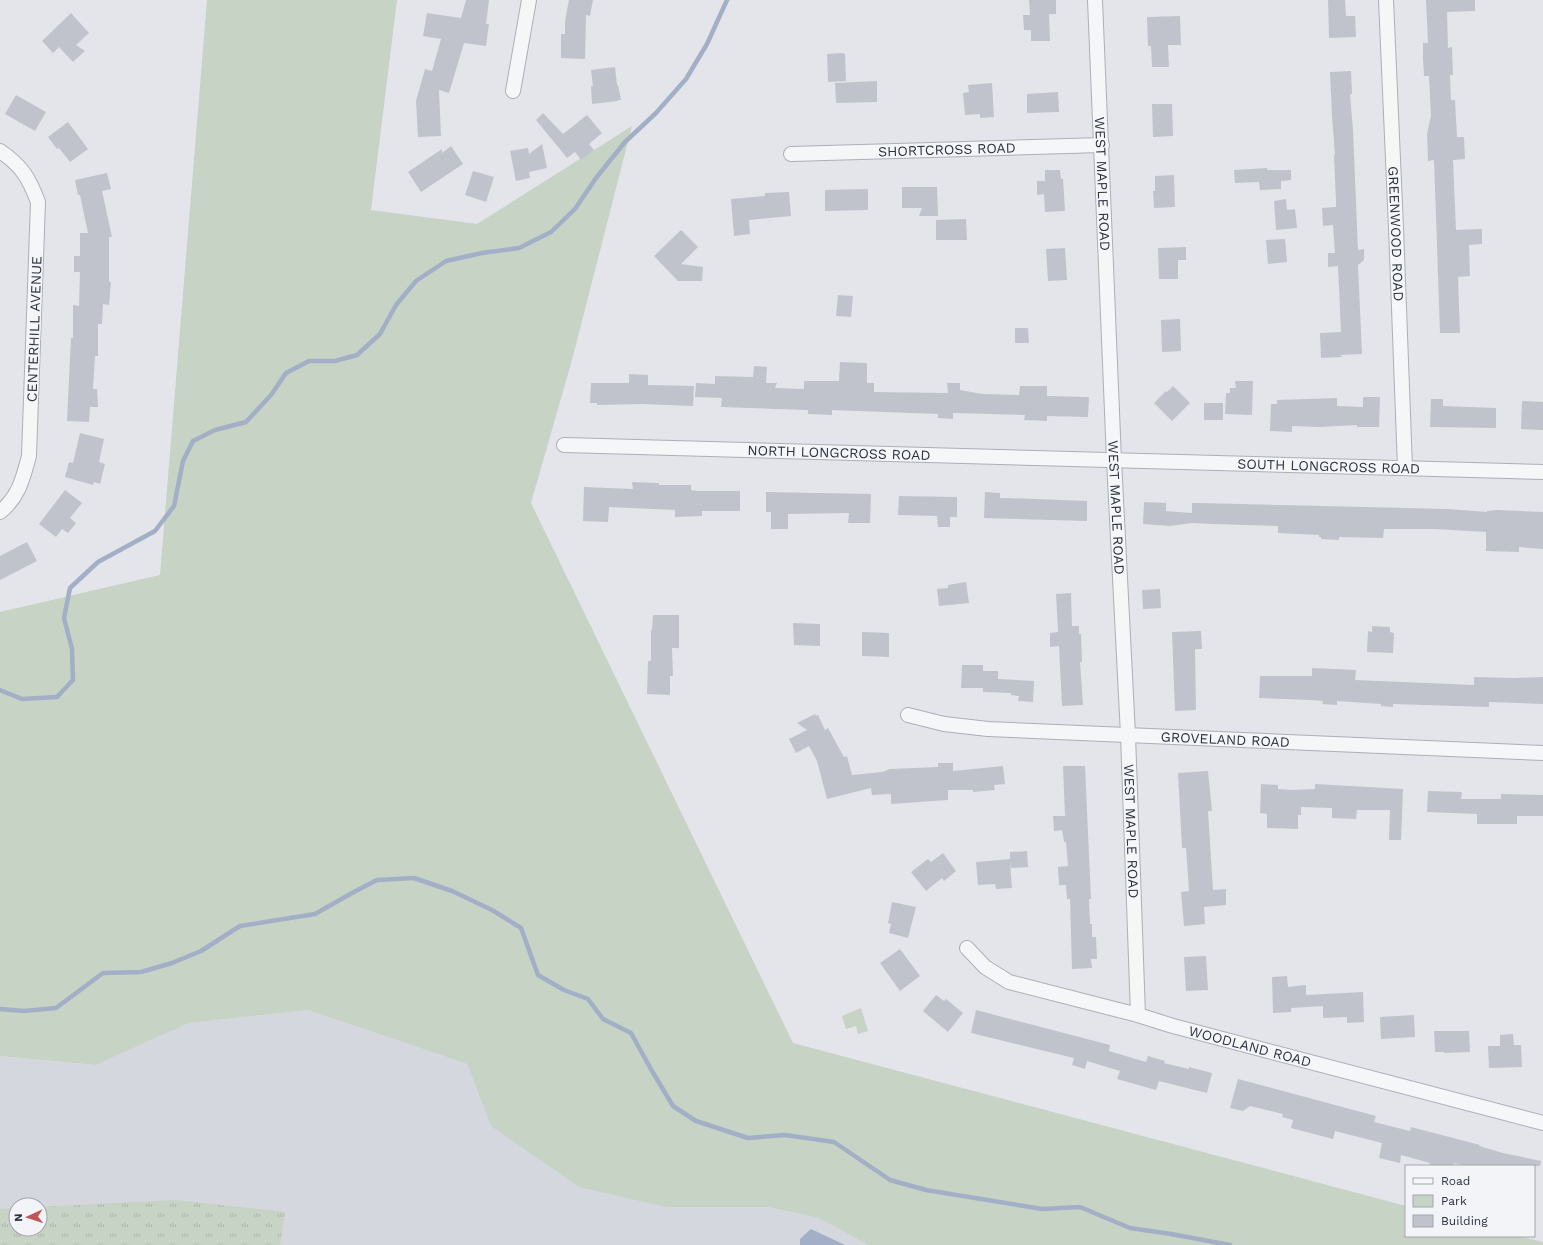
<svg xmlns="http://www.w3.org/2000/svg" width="1543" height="1245" viewBox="0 0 1543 1245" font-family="'Work Sans',sans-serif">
	<defs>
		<pattern id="grass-tufts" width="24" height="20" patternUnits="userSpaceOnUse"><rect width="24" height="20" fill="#c7d3c5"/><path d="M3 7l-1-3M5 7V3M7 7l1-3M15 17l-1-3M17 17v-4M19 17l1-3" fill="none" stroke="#abb6aa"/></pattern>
	</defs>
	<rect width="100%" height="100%" fill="#e3e5ea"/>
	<path fill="#d5d7de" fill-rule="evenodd" d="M 308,1010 L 467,1064 L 491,1126 L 666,1207 L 768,1207 L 819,1218 L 868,1245 L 0,1245 L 0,1056 L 96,1065 L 189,1023 ZM 16,1205 L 40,1205 L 40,1229 L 16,1229 Z"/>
	<path fill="url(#grass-tufts)" d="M 175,1200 L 285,1212 L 280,1245 L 0,1245 L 0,1209 L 16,1208 L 16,1229 L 40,1229 L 40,1207 Z"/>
	<path fill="#c7d3c5" d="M 207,0 L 397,0 L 371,210 L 477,224 L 632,126 L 572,360 L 531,503 L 793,1043 L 1406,1206 L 1406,1236 L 1519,1236 L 1543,1242 L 1543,1245 L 868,1245 L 819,1218 L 768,1207 L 666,1207 L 579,1187 L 491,1126 L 467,1064 L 308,1010 L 189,1023 L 96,1065 L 0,1056 L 0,612 L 160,575 Z
		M 861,1008 L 868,1031 L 858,1034 L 856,1026 L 846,1029 L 842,1016 Z"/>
	<path fill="#a2afc6" d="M 811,1229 L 845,1245 L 800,1245 L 800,1239 Z"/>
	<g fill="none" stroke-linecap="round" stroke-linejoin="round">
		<path stroke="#a2afc6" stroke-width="4.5" d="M 0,690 L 22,699 L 57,697 L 73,680 L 72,649 L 64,618 L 70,588 L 98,562 L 155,531 L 174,506 L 183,461 L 193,441 L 215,430 L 246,422 L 271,395 L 286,373 L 309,361 L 335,361 L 357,355 L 380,334 L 396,305 L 416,281 L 446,261 L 482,253 L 519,248 L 551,232 L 575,209 L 596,178 L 625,142 L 656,113 L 686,79 L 707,44 L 727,0
			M 0,1009 L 24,1011 L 56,1008 L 103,973 L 141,972 L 172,963 L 201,951 L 240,926 L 315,914 L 352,893 L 377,880 L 414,878 L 452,891 L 492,910 L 521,928 L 538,975 L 564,990 L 588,999 L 603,1019 L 631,1033 L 652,1071 L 673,1106 L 696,1121 L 748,1138 L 785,1135 L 834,1142 L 890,1180 L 926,1190 L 1042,1209 L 1080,1207 L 1130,1228 L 1171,1234 L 1230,1245"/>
	</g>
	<path fill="#c1c3cc" d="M 466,0 L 489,0 L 486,24 L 489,24 L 486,46 L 464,43 L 449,93 L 439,90 L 441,136 L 418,137 L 416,101 L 425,69 L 432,71 L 441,39 L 423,36 L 427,13 L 461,18 Z
		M 569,0 L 593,0 L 590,16 L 586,15 L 585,59 L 561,58 L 561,34 L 565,34 L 565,21 Z
		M 1029,0 L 1056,0 L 1056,14 L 1049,14 L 1050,41 L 1031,41 L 1031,30 L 1024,30 L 1023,15 L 1030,15 Z
		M 1328,0 L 1345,0 L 1346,16 L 1355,16 L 1356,37 L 1329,38 Z
		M 1426,0 L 1475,0 L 1475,11 L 1447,12 L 1448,48 L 1452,47 L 1453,75 L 1450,75 L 1451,100 L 1455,100 L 1457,137 L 1464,137 L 1465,159 L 1453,160 L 1456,230 L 1482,229 L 1482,244 L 1469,245 L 1470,276 L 1458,277 L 1460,333 L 1440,333 L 1434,160 L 1428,161 L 1427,134 L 1431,116 L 1429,76 L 1424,76 L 1423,59 L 1423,43 L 1428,43 Z
		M 71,13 L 89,33 L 76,45 L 85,51 L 73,62 L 59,47 L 53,53 L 42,41 Z
		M 1180,16 L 1181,45 L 1168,45 L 1169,67 L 1152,67 L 1151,46 L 1148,46 L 1147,17 Z
		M 842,53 L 845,54 L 846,81 L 828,82 L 827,54 Z
		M 615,67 L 617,85 L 618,85 L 621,100 L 618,100 L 618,101 L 592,104 L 591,86 L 593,86 L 591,70 Z
		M 1351,71 L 1352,94 L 1350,94 L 1353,130 L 1358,250 L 1364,249 L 1364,260 L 1358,265 L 1362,354 L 1340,355 L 1343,357 L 1321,358 L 1320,333 L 1341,332 L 1338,266 L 1328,267 L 1328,253 L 1335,253 L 1333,225 L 1323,226 L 1322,208 L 1336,207 L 1336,202 L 1334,155 L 1335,155 L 1332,116 L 1330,72 Z
		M 877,81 L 877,102 L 836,103 L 835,83 Z
		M 992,83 L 994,117 L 980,118 L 980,114 L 965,115 L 963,93 L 969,92 L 968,85 Z
		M 1058,92 L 1059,112 L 1027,113 L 1027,94 Z
		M 16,95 L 46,112 L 35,131 L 5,114 Z
		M 1152,104 L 1172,104 L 1173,136 L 1153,137 Z
		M 543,113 L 563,134 L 587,115 L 602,133 L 589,144 L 594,150 L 581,160 L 575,152 L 567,158 L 536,120 Z
		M 68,122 L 88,149 L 70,162 L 59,148 L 57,149 L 48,137 Z
		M 542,144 L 547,168 L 529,172 L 530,178 L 516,181 L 510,151 L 528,148 L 529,154 Z
		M 451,146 L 463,164 L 421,192 L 408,172 L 442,149 L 442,153 Z
		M 1267,168 L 1267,170 L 1291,170 L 1291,180 L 1281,181 L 1281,189 L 1260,190 L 1259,182 L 1235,183 L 1234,170 Z
		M 1045,170 L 1060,170 L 1061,179 L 1063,179 L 1065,211 L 1045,212 L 1044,194 L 1037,195 L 1037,181 L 1045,181 Z
		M 473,171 L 494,177 L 486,202 L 465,195 Z
		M 107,173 L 111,189 L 102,191 L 112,237 L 109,237 L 109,282 L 111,282 L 109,305 L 103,304 L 102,324 L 98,324 L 98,356 L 95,356 L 93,389 L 97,389 L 98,407 L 90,407 L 89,422 L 67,421 L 71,338 L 73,338 L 73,305 L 79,306 L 80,272 L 74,272 L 74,256 L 80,256 L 80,233 L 88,233 L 80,195 L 78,195 L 75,180 Z
		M 1174,175 L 1175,207 L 1154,208 L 1153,191 L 1155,191 L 1155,176 Z
		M 902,187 L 937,187 L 938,216 L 919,216 L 922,208 L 902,208 Z
		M 868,189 L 868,210 L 825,211 L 825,190 Z
		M 789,192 L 791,216 L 749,220 L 750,234 L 734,236 L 731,199 L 765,196 L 765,193 Z
		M 1286,199 L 1287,210 L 1295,209 L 1297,228 L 1276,230 L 1274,201 Z
		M 966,219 L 967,240 L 936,240 L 936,220 Z
		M 681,230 L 698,247 L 681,264 L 703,267 L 702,281 L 678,281 L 654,256 Z
		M 1285,239 L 1287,262 L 1268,264 L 1266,240 Z
		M 1186,247 L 1186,260 L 1178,260 L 1178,279 L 1159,279 L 1158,248 Z
		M 1065,248 L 1067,280 L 1048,281 L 1046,249 Z
		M 838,295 L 853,296 L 851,317 L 836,316 Z
		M 1180,319 L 1181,351 L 1162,352 L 1161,320 Z
		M 1015,328 L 1028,328 L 1029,343 L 1015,343 Z
		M 840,362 L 867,363 L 867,383 L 874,383 L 874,392 L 948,393 L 947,383 L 960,383 L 960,390 L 982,394 L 1019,395 L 1020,386 L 1047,386 L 1047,396 L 1089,397 L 1088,417 L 1047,416 L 1047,421 L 1024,420 L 1025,415 L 953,413 L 953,419 L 938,418 L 938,414 L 832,410 L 832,415 L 808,414 L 808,410 L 721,407 L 722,398 L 695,397 L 696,383 L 715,384 L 715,376 L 753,377 L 754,366 L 767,367 L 766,383 L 777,383 L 775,388 L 804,389 L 804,381 L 839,381 Z
		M 629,374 L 648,375 L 648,385 L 694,386 L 693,406 L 642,404 L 597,405 L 597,403 L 590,403 L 591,383 L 629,383 Z
		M 1235,381 L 1253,381 L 1252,415 L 1225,414 L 1226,393 L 1230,393 L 1230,388 L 1236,388 Z
		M 1173,386 L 1190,403 L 1172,421 L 1154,403 L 1166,391 L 1167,392 Z
		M 1363,397 L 1380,397 L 1379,427 L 1357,427 L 1357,425 L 1319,427 L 1292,426 L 1292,432 L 1270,431 L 1271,404 L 1277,404 L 1277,400 L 1337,398 L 1337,406 L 1363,407 Z
		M 1431,399 L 1443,399 L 1443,406 L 1496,408 L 1496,428 L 1430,427 Z
		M 1522,401 L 1543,402 L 1543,430 L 1521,429 Z
		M 1204,403 L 1223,403 L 1223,420 L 1204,420 Z
		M 80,433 L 104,439 L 99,462 L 105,464 L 100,484 L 94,482 L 93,485 L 65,477 L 69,462 L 73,463 Z
		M 632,482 L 659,483 L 659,485 L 691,485 L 691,490 L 697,491 L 740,491 L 740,511 L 702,511 L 702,516 L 675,517 L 675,510 L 609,507 L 608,522 L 583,521 L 584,487 L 633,489 Z
		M 65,490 L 82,503 L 70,518 L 76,523 L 68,533 L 62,529 L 56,537 L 39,524 Z
		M 766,492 L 871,494 L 870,523 L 848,523 L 849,513 L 788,514 L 788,529 L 771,529 L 771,512 L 766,512 Z
		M 985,492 L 1000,493 L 1000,498 L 1007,498 L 1087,501 L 1087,521 L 984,518 Z
		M 899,496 L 957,497 L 957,517 L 950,517 L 950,527 L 938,527 L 937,516 L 898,515 Z
		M 1144,502 L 1166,503 L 1166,511 L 1192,513 L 1192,503 L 1198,503 L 1448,509 L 1487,512 L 1487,511 L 1497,510 L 1543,512 L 1543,549 L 1519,547 L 1519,552 L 1486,551 L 1486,532 L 1435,529 L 1384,529 L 1383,538 L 1339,537 L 1339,540 L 1321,539 L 1321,537 L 1319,537 L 1319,535 L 1278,533 L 1278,526 L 1213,524 L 1192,523 L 1170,526 L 1143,524 Z
		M 27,542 L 37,561 L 0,580 L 0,556 Z
		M 966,582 L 969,603 L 939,606 L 937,589 L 948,588 L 948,585 Z
		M 1160,589 L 1161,608 L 1143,609 L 1142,590 Z
		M 1071,593 L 1072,626 L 1079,626 L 1079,634 L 1081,634 L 1082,662 L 1080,662 L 1083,705 L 1062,706 L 1059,646 L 1050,647 L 1050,633 L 1058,632 L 1056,594 Z
		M 653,615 L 679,615 L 679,648 L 672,648 L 673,676 L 670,676 L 670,695 L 647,694 L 648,661 L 651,661 L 651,630 L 652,630 Z
		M 793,623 L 820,624 L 820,646 L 794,645 Z
		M 1372,626 L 1390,627 L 1390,632 L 1394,633 L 1393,653 L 1367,652 L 1368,631 L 1372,632 Z
		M 1201,631 L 1202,649 L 1195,649 L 1196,710 L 1175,711 L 1172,632 Z
		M 862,632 L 889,633 L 889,657 L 862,656 Z
		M 962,665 L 983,665 L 983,671 L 998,671 L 998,679 L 1034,681 L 1033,702 L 1018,701 L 1019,696 L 1011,695 L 1011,693 L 983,692 L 983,688 L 961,688 Z
		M 1312,668 L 1356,670 L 1355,680 L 1474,685 L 1474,677 L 1514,678 L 1543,677 L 1543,704 L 1489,702 L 1489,707 L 1393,704 L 1393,707 L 1381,706 L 1381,704 L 1337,701 L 1337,705 L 1322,704 L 1323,701 L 1311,700 L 1259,698 L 1260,676 L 1312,676 Z
		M 815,714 L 816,716 L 818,715 L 825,730 L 828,728 L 844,757 L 847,756 L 852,775 L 882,772 L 890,769 L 938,767 L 938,763 L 953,763 L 953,771 L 1003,766 L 1005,784 L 994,785 L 995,790 L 973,792 L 973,790 L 948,790 L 948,800 L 891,804 L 891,794 L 872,795 L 871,788 L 827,799 L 817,761 L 809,746 L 796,753 L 789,739 L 807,730 L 797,723 Z
		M 1063,766 L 1085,766 L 1091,899 L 1089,899 L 1090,924 L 1092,924 L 1092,937 L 1096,937 L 1097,959 L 1091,959 L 1092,968 L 1072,969 L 1070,899 L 1067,899 L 1066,885 L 1059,885 L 1058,867 L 1068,866 L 1066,842 L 1064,842 L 1062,830 L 1054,831 L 1053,816 L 1065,816 Z
		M 1208,771 L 1212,811 L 1208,811 L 1213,890 L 1226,889 L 1226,905 L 1204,907 L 1205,924 L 1184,926 L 1181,892 L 1189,891 L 1186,848 L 1182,848 L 1178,773 Z
		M 1261,784 L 1278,785 L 1278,789 L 1293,790 L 1315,789 L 1315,784 L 1403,789 L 1401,840 L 1389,840 L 1390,810 L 1357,810 L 1356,819 L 1332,818 L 1332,808 L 1301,807 L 1301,815 L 1298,815 L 1298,829 L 1267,828 L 1267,814 L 1260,813 Z
		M 1428,791 L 1462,792 L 1461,799 L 1501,799 L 1501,794 L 1543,795 L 1543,816 L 1517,816 L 1517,824 L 1477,824 L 1477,814 L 1427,812 Z
		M 1027,851 L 1028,867 L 1011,868 L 1010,862 L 1012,888 L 996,889 L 995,884 L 978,885 L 976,862 L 1010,859 L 1010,852 Z
		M 943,853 L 956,871 L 944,881 L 942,878 L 926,891 L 911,872 L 928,859 L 931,862 Z
		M 892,902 L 916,907 L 908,938 L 889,933 L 891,924 L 888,923 Z
		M 900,949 L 920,976 L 900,991 L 880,963 Z
		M 1206,956 L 1208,990 L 1186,991 L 1184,957 Z
		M 1287,976 L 1288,987 L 1306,985 L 1306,995 L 1363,992 L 1364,1022 L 1347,1023 L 1347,1017 L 1323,1018 L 1323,1006 L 1291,1008 L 1291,1012 L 1273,1013 L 1272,977 Z
		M 936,995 L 944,1001 L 946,999 L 963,1013 L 948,1032 L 923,1011 Z
		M 976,1010 L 1110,1045 L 1109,1051 L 1146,1062 L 1148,1056 L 1165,1061 L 1164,1063 L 1189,1069 L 1189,1067 L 1212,1073 L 1207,1093 L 1159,1081 L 1156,1090 L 1117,1079 L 1120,1071 L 1087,1061 L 1085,1069 L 1072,1065 L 1074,1058 L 971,1033 Z
		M 1414,1015 L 1415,1037 L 1381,1039 L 1380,1017 Z
		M 1434,1031 L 1469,1031 L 1470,1052 L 1444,1053 L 1444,1052 L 1435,1052 Z
		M 1513,1034 L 1514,1045 L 1521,1045 L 1522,1067 L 1489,1068 L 1488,1046 L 1500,1046 L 1500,1035 Z
		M 1238,1079 L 1376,1116 L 1374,1122 L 1410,1131 L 1411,1127 L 1480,1145 L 1479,1146 L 1503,1153 L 1541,1161 L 1540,1166 L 1466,1166 L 1454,1163 L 1453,1166 L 1429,1166 L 1430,1163 L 1401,1155 L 1400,1163 L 1379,1158 L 1382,1143 L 1335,1131 L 1333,1139 L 1291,1128 L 1293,1120 L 1282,1117 L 1283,1114 L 1250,1106 L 1243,1111 L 1230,1108 Z"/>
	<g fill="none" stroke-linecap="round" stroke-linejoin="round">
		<g stroke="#acafb7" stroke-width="16">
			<g id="minor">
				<path id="s1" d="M 1095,0 L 1114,460 L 1128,735 L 1138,1015"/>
				<path id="s2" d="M 1386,0 L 1396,228 L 1405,468"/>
				<path d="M 513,91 L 529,0"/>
				<path d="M 0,151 C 22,166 29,178 38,202 L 29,456 C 23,478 19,497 0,512"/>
				<path id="s3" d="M 791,154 L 1102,145"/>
				<path id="s4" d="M 564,445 L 1543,472"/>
				<path id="s5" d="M 908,715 L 944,724 L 988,729 L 1543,753"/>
				<path id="s6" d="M 967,948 L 985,967 L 1009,982 L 1138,1015 L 1173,1026 L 1543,1123"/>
			</g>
		</g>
		<use href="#minor" stroke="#f5f6f8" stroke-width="14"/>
	</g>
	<g text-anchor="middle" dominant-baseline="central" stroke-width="3" stroke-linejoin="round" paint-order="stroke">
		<g font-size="14" fill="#2c3140" stroke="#f2f4f7">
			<text stroke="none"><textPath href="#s3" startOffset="156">SHORTCROSS ROAD</textPath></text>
			<text stroke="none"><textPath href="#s1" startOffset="184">WEST MAPLE ROAD</textPath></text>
			<text stroke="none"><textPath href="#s2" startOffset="234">GREENWOOD ROAD</textPath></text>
			<text transform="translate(34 329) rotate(-88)">CENTERHILL AVENUE</text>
			<text stroke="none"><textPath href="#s4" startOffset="275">NORTH LONGCROSS ROAD</textPath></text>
			<text stroke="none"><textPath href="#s4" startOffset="765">SOUTH LONGCROSS ROAD</textPath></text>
			<text stroke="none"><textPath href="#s1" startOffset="508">WEST MAPLE ROAD</textPath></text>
			<text stroke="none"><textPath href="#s5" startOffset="319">GROVELAND ROAD</textPath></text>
			<text stroke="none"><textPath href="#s1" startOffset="832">WEST MAPLE ROAD</textPath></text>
			<text stroke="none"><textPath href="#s6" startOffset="304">WOODLAND ROAD</textPath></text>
		</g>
	</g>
	<rect x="1405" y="1165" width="130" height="72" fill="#f2f4f7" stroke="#a3a6ae"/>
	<rect x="1413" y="1178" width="20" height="6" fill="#f5f6f8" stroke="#a3a6ae"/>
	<text x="1441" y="1185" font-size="12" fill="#2c3140">Road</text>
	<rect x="1413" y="1195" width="20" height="12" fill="#c7d3c5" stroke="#a3a6ae"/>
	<text x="1441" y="1205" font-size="12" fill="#2c3140">Park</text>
	<rect x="1413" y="1215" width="20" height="12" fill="#c1c3cc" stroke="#a3a6ae"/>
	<text x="1441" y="1225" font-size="12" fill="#2c3140">Building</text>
	<g transform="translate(28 1217) rotate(267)"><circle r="19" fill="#f2f4f7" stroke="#a3a6ae"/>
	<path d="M0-3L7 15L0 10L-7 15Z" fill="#c15558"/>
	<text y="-6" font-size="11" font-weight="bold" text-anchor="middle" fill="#2c3140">N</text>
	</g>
</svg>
